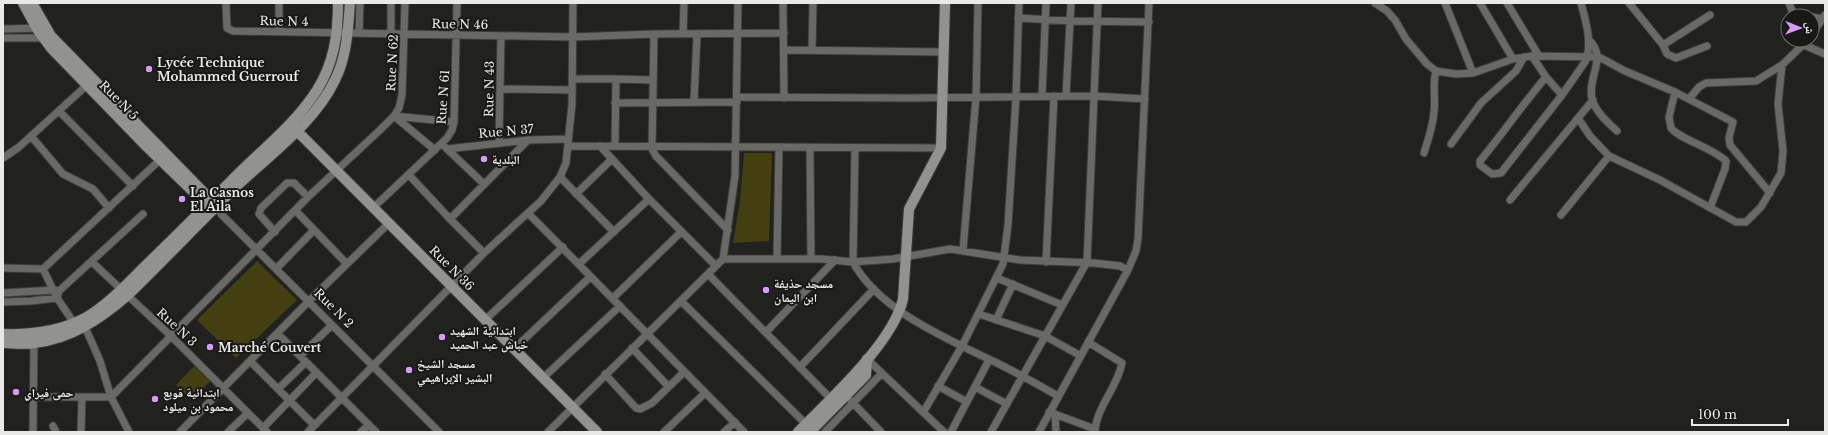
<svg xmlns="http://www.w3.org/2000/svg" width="1828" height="435" viewBox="0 0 1828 435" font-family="'Libre Baskerville','Noto Naskh Arabic',serif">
	<rect width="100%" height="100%" fill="#21211f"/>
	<path fill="#433f11" d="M 744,153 L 772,153 L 769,241 L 733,243 L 740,201 Z
		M 257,261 L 297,300 L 236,358 L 197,320 Z
		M 196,364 L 212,380 L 191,400 L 176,385 Z"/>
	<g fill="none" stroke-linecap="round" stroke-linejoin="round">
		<g stroke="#3d3d3b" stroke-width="9">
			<path id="street" d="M 226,3 L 227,28 L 233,31 L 572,37 L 654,34 L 784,33
				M 391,3 L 391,34
				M 783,3 L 784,98
				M 1375,3 L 1387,11 L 1395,20 L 1406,39 L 1427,64 L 1436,71 L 1456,74 L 1473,73 L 1513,59 L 1532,56 L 1599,57 L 1625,71 L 1675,92 L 1733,122 L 1729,138 L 1730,145 L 1770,193
				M 1445,3 L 1473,73
				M 1480,3 L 1513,59
				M 1507,3 L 1539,56
				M 1629,3 L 1663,45 L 1710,15
				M 1789,3 L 1793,13 L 1804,16
				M 1812,17 L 1823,19
				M 1018,18 L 1071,21 L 1149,22
				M 3,29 L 41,28
				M 279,31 L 279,3
				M 359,33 L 360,3
				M 654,34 L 652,149 L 656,156 L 728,230
				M 683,34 L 684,3
				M 1812,34 L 1825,15
				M 3,38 L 47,38
				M 1589,40 C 1608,58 1587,76 1592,99 C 1596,112 1607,122 1617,131
				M 1663,45 L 1667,54 L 1676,58 L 1707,46
				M 1804,45 L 1825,54
				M 784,50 L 944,52
				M 812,50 L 813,3
				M 1532,56 L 1546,77 L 1562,95
				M 1546,77 C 1523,104 1503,133 1480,161 L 1480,165 L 1492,174 L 1501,173 L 1562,95 L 1585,62 C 1593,44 1586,22 1581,3
				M 572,79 L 616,79
				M 501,89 L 572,90
				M 1675,92 L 1669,117 L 1671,128 C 1681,140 1711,147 1726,161 L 1725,169 L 1710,208
				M 1042,96 L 1046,3
				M 1066,96 L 1071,3
				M 737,97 L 910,98 L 1094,96 L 1145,99
				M 1689,99 L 1699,87 L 1706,83 L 1756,81 L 1782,65 L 1808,40
				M 694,101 L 697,35
				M 615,103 L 737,102
				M 59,111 L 133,186
				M 394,116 L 454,122
				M 394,116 L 435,150
				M 1578,118 L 1590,136 L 1609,156 L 1660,180 L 1736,222 L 1746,222 L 1761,207 L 1781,173 L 1783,151 L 1778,104 L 1782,65
				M 31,136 L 63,174 L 93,189 L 109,208
				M 499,142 L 501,36
				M 1451,144 L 1481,103 L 1516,71 L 1524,57
				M 568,146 L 941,148
				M 600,146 L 649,199 L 716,266
				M 615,146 L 616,79 L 652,80
				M 445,147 L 484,184
				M 810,148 L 811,259
				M 855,148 L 853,262 L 893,259 L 950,249 L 1020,260 L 1094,263 L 1120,266 L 1128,270 L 1039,432
				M 447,149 L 528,140 L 568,139
				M 1424,153 C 1428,140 1433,126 1434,112 C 1436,98 1432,86 1436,71
				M 3,158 L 19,147 L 86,86
				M 409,175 L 450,219
				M 560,177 L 614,232
				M 576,194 L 612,159
				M 1510,200 L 1593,100
				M 217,206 L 221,214 L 439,432
				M 374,207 L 447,138 L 452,130 L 454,122 L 457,3
				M 295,210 L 347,264
				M 528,213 L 744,432
				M 1561,215 L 1609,156
				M 275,232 L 259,214 L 261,208 L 287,183 L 294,183 L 308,197
				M 963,250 L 976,97 L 978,3
				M 484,253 L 450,219 L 528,140
				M 777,258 L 779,147
				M 723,259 L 822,259 L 853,262 C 879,311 950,340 999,364 C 1019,374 1039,385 1058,396
				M 92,262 L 171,336 L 267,432
				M 1046,262 L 1054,96
				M 579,264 L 649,199
				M 3,268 L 43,269 L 163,157
				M 43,269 L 57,298 L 74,323
				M 276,269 L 314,230
				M 1128,270 L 1136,251 L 1138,239 L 1149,3
				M 708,274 L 833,401
				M 997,278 L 1062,305
				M 3,293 L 55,290
				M 613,298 L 681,232
				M 681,301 L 809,427
				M 3,302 L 31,301 L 57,298 L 59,291 L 143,214
				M 979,314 L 1045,336 L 1081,356
				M 485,320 L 563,247
				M 996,320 L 1013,284
				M 85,327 L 100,361 L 111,397 L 129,432
				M 766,332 L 835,260
				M 278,334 L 376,432
				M 1088,342 L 1122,363 C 1118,387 1096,407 1095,432
				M 632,348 L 668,386
				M 514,349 L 590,277
				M 300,356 L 332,325
				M 867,359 L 944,432
				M 250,361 L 314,425
				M 800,367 L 874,289
				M 605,374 L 636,408 L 640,409 L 652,403 L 684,372
				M 543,378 L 620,306
				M 938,386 L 967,402
				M 975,387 L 1007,404
				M 278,389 L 305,363
				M 33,397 L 111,397 L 308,197 L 380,130 L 394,116 L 399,108 L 402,95 L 405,3
				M 851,401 L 881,432
				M 924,411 L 962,346 L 1003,264 L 1008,225 L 1016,97 L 1019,3
				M 1049,412 L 1095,429
				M 1055,414 L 1056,432
				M 53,426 L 56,432
				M 263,428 L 316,373
				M 33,432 L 34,340
				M 81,432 L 82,397
				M 180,432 L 309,301 L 389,223
				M 228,432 L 248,413
				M 308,432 L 484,253 L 541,201 L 560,177 L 566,163 L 572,104 L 573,3
				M 361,432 L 369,425
				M 548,432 L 723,259 L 735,176 L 738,3
				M 664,432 L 705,393
				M 724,432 L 735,422
				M 825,432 L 882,373
				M 951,432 L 989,360
				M 991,432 L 1087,262 L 1098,3"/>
		</g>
		<g stroke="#3d3d3b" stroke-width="12">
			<path id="secondary" d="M 23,3 L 37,29 L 51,48 L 147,147 L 212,210
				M 32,3 L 51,36 L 216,205
				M 292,126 L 597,432
				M 3,334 C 32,335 59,332 85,318 C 106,306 125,286 142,269 C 172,240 201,211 230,182 C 259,152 295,125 317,90 C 334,63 338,34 338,3
				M 3,343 C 13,343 24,345 34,343 C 71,339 100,319 127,296 C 165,259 201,221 239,184 C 272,153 315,122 335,80 C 347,56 348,29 350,3
				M 798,432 C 830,399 893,343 903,299 L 909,209 L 941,148 L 945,3
				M 810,432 L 866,375 L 867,359"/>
		</g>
		<use href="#street" stroke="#696967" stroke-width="7"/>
		<use href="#secondary" stroke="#92928f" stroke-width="10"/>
	</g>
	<g fill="#d99af7" stroke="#181816" stroke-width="1.5">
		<circle cx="149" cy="69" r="4"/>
		<circle cx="484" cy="159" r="4"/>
		<circle cx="182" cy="199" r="4"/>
		<circle cx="766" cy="290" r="4"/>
		<circle cx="442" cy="337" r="4"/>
		<circle cx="210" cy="347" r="4"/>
		<circle cx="409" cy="370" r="4"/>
		<circle cx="16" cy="392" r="4"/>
		<circle cx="155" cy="399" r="4"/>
	</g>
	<g text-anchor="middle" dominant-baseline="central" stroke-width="4" stroke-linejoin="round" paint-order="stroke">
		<g font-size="12" fill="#e9e9e7" stroke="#181816">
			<text transform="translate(284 21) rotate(1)">Rue N 4</text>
			<text transform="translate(460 24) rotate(1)">Rue N 46</text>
			<text transform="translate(392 63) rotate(-87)">Rue N 62</text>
			<text transform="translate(489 89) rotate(-89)">Rue N 43</text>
			<text transform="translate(443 97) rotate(-86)">Rue N 61</text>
			<text transform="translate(119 100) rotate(45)">Rue N 5</text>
			<text transform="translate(506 131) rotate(-5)">Rue N 37</text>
			<text transform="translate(452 268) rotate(45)">Rue N 36</text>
			<text transform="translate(334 308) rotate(45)">Rue N 2</text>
			<text transform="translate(177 327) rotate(43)">Rue N 3</text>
		</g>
		<g font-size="12" font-weight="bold" fill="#e9e9e7" stroke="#181816" text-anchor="start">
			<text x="157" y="62">Lycée Technique<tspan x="157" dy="14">Mohammed Guerrouf</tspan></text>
			<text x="492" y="159">البلدية</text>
			<text x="190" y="192">La Casnos<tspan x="190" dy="14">El Aila</tspan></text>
			<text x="774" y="283">مسجد حذيفة<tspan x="774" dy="14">ابن اليمان</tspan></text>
			<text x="450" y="330">ابتدائية الشهيد<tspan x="450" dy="14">خباش عبد الحميد</tspan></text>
			<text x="218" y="347">Marché Couvert</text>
			<text x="417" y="363">مسجد الشيخ<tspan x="417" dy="14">البشير الإبراهيمي</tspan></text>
			<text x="24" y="392">حمى فيراي</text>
			<text x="163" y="392">ابتدائية قوبع<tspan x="163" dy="14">محمود بن ميلود</tspan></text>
		</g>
	</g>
	<rect width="1828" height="435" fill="none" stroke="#e9e9e7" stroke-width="8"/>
	<g transform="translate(1800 28) rotate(91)"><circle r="19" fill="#181816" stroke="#6c6c6a"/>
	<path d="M0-3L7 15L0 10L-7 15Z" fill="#d99af7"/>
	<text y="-6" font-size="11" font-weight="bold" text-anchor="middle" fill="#e9e9e7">ش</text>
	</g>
	<path d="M1692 419v6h96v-6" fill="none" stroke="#e9e9e7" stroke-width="2"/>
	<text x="1698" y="419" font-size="12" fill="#e9e9e7" stroke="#181816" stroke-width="3" paint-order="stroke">100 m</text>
</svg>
